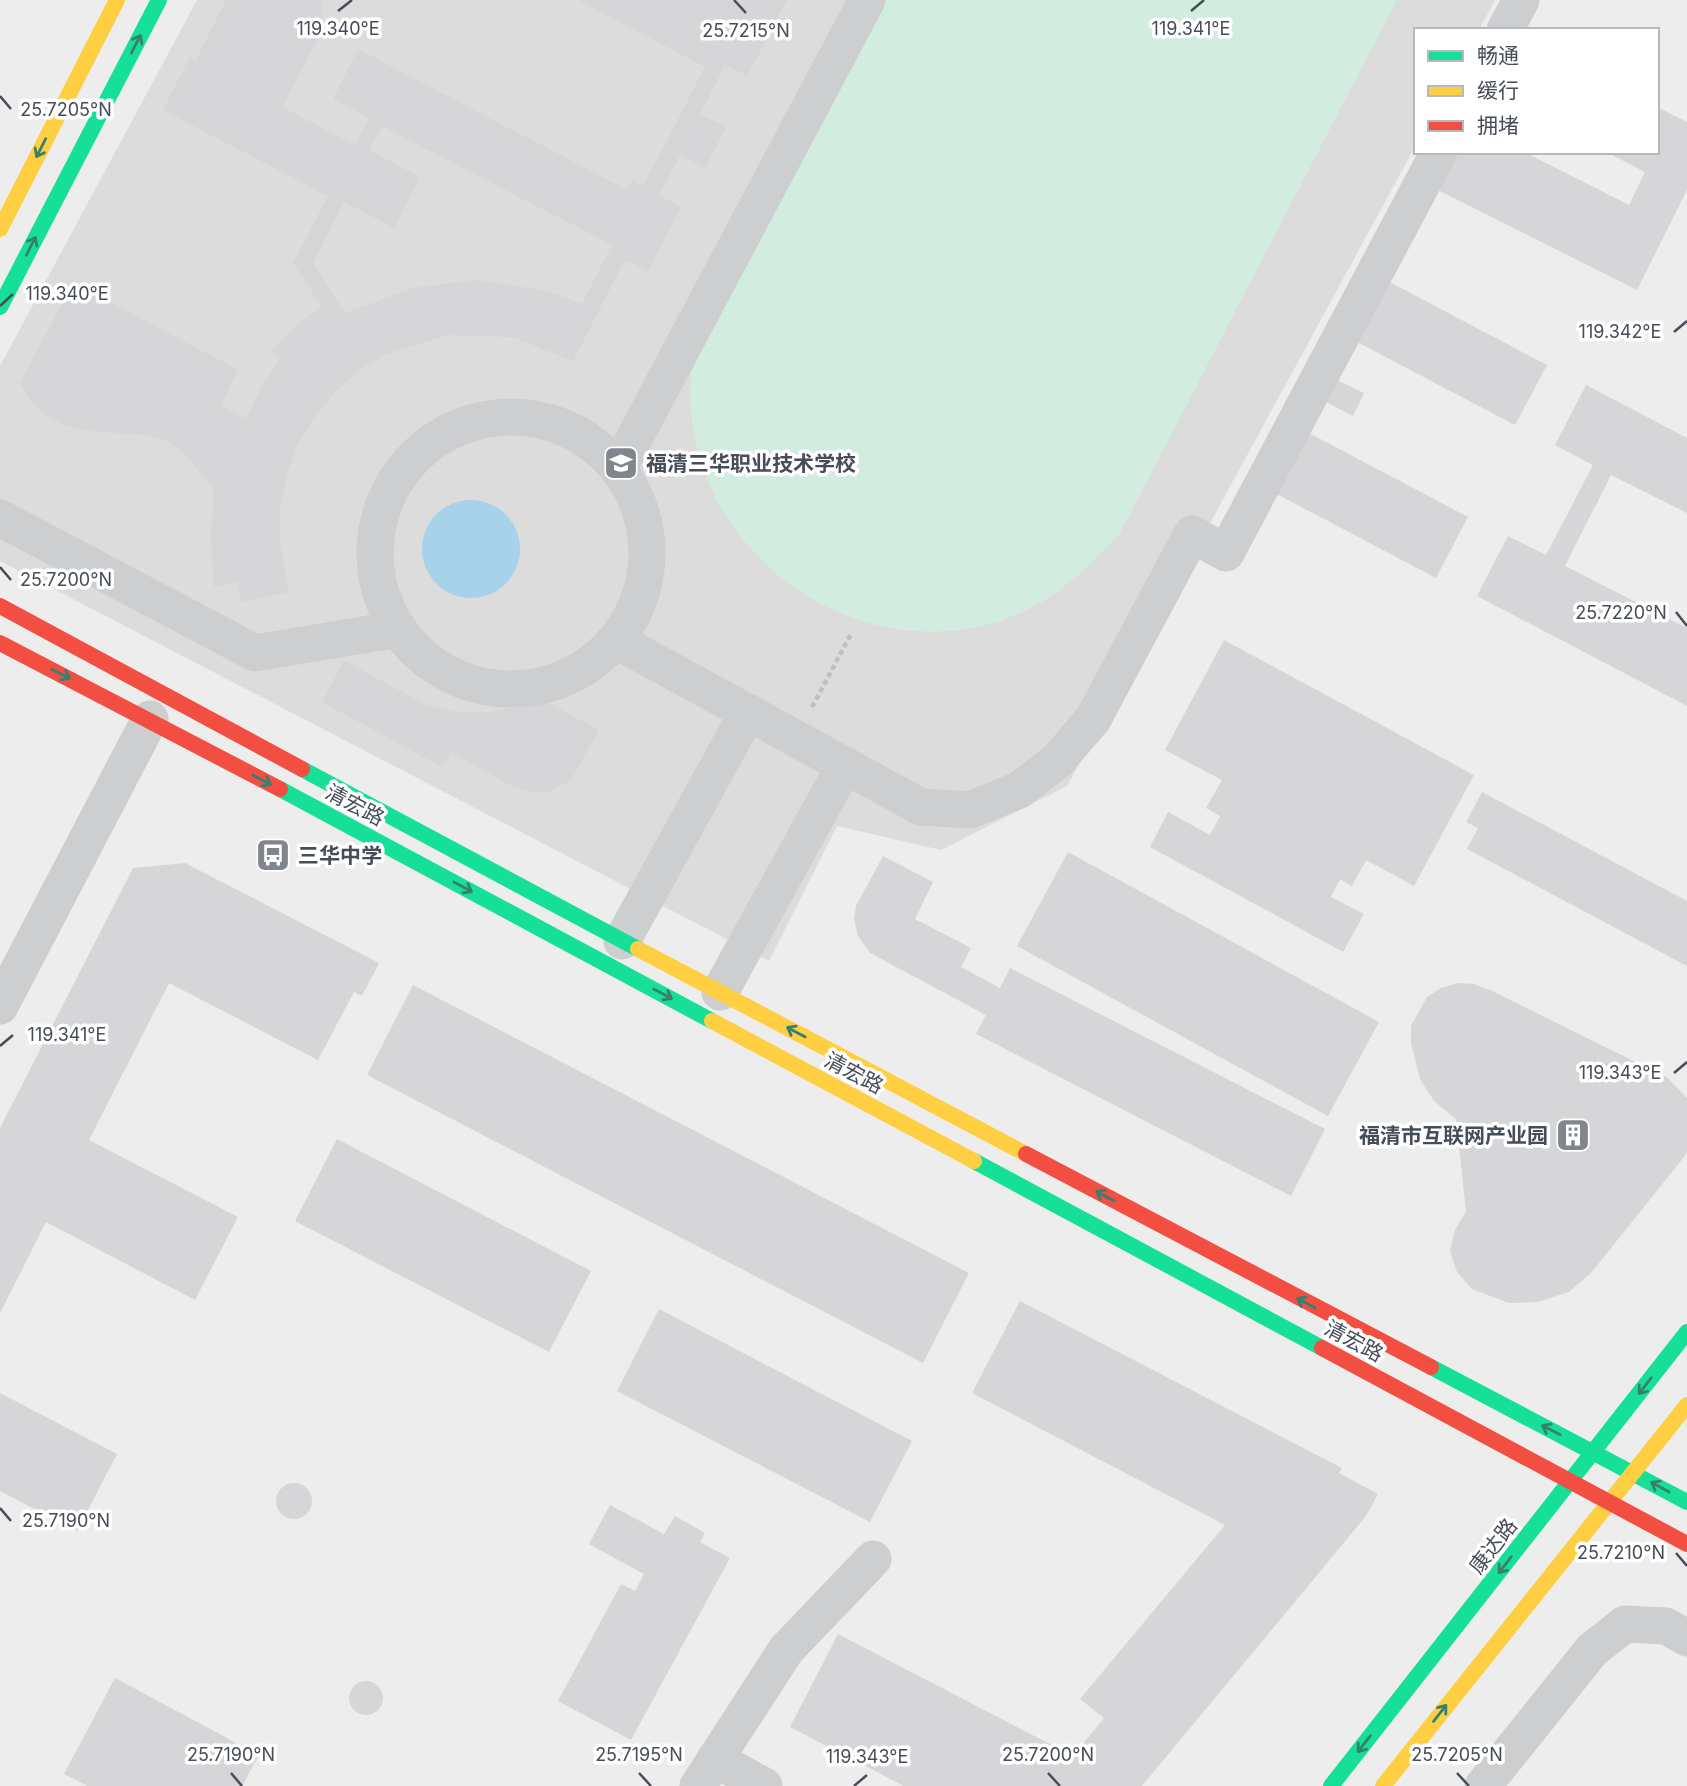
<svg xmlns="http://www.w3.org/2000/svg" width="1687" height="1786" viewBox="0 0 1687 1786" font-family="Inter,'Noto Sans SC',sans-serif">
	<rect width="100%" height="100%" fill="#eeeded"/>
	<path fill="#dcdcdd" d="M 197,0 L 1495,0 L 1479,30 L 1416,30 L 1416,145 L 1067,786 L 941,850 L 837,826 L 769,961 L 0,561 L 0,366 Z"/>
	<path fill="#d2ece0" d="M 866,0 L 1397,0 L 1120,533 C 1084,573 1046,608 993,623 C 835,668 672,530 692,367 C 694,346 724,298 734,276 C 778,184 822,92 866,0 Z"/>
	<path fill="#a8d2e9" d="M422 549a49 49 0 1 1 98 0a49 49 0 1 1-98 0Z"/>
	<path fill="#d6d5d7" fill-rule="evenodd" d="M 226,0 L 322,0 L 322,31 L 282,107 L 355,145 L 369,118 L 333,99 L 358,49 L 627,190 L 632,180 L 643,186 L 705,67 L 578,0 L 787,0 L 747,76 L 725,65 L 700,114 L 726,127 L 705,168 L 680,155 L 659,195 L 681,207 L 648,271 L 625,260 L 573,361 L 512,337 L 448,335 L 386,354 L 358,371 L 334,393 L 314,418 L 297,446 L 287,474 L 280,508 L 280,540 L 288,592 L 242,602 L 237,581 L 214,587 L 211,538 L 214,489 L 185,454 L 167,441 L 146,435 L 92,431 L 66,426 L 46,416 L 31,402 L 20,383 L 73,282 L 238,370 L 221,405 L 246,419 L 264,382 L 280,359 L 271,350 L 299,323 L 322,307 L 293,263 L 328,196 L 163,110 L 190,57 L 196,60 ZM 382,126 L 612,245 L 582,304 L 547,291 L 477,280 L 413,288 L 345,313 L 313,263 L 344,202 L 394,228 L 420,177 L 369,150 Z
		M 1657,107 L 1687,122 L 1687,190 L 1637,290 L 1414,178 L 1427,152 L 1524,152 L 1629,205 L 1645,172 L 1606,152 L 1657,152 Z
		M 1363,268 L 1547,365 L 1515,425 L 1357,342 L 1337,380 L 1364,393 L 1353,416 L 1326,402 L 1309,433 L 1468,517 L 1436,578 L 1252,481 Z
		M 1586,385 L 1687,438 L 1687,513 L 1611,475 L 1565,566 L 1687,628 L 1687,706 L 1477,596 L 1508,536 L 1546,555 L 1593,465 L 1555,445 Z
		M 1224,640 L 1474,775 L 1414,886 L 1366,860 L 1352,886 L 1340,879 L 1331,897 L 1364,914 L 1343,952 L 1150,847 L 1168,812 L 1210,835 L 1220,816 L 1206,808 L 1222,780 L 1165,750 Z
		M 344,660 L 426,705 L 458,712 L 487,712 L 522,706 L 540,698 L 599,730 L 571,780 L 548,792 L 530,792 L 510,785 L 451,752 L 442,767 L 322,702 Z
		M 1482,792 L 1687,901 L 1687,966 L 1467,849 L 1478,828 L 1466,822 Z
		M 1068,852 L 1379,1022 L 1328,1116 L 1017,946 Z
		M 883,856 L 933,882 L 915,919 L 971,948 L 961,967 L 1000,988 L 1010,968 L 1325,1129 L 1291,1196 L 976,1034 L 986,1015 L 870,953 L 858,936 L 854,919 L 856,906 Z
		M 185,863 L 379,963 L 362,996 L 354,992 L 318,1060 L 169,983 L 89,1140 L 238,1217 L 195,1300 L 46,1222 L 0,1313 L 0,1128 L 133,868 Z
		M 1458,983 L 1474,984 L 1490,990 L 1668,1078 L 1687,1098 L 1687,1151 L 1684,1157 L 1591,1273 L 1569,1292 L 1537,1302 L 1509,1303 L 1472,1289 L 1457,1272 L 1450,1251 L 1455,1230 L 1466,1211 L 1456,1119 L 1434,1101 L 1420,1079 L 1411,1043 L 1411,1026 L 1427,997 L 1441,988 Z
		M 413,985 L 969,1273 L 923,1363 L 367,1075 Z
		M 337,1139 L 591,1271 L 549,1352 L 295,1221 Z
		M 1020,1301 L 1342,1468 L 1339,1473 L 1378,1494 L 1366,1516 L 1142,1786 L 904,1786 L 790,1727 L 838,1634 L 1073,1756 L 1104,1718 L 1080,1699 L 1225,1525 L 972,1393 Z
		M 659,1309 L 912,1441 L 870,1522 L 617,1391 Z
		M 0,1393 L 117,1454 L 77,1531 L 0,1491 Z
		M276 1501a18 18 0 1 1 36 0a18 18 0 1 1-36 0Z
		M 610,1505 L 664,1534 L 675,1516 L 705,1533 L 700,1542 L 730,1558 L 631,1740 L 558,1701 L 621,1584 L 635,1591 L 644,1574 L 589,1544 Z
		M 115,1678 L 259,1755 L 242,1786 L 87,1786 L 64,1774 Z
		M349 1698a17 17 0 1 1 34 0a17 17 0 1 1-34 0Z"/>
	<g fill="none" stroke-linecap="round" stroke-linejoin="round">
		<path stroke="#b8c2c1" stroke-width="4.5" stroke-dasharray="5 3.5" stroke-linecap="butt" d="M 812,707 L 851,634"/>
		<path stroke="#ccced0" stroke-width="37" d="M 1505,30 L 1521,0
			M375 553a136 136 0 1 1 272 0a136 136 0 1 1-272 0Z
			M 618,469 L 867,0
			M 0,518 L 255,653 L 399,629
			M 617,641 L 921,807 L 970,810 L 1019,790 L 1058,760 L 1093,719 L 1192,534 L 1226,553 L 1439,152
			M 622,941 L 748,712
			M 720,992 L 845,765
			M 0,1006 L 150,719
			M 715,1759 L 764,1786
			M 698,1786 L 786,1650 L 873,1559
			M 1483,1786 L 1592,1650 L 1625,1624 L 1666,1626 L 1687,1638"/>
		<path stroke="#16e098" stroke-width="16" d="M 0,307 L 159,0
			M 302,769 L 638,949
			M 280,789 L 712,1021
			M 974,1161 L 1322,1348
			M 1431,1367 L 1687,1502
			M 1331,1786 L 1687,1332"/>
		<path stroke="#ffcf43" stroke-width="16" d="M 0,229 L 117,0
			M 638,949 L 1026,1154
			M 712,1021 L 974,1161
			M 1383,1786 L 1687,1405"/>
		<path stroke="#f24e42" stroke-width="16" d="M 0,606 L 302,769
			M 0,643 L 280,789
			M 1026,1154 L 1431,1367
			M 1322,1348 L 1687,1544"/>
	</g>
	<defs><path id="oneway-shaft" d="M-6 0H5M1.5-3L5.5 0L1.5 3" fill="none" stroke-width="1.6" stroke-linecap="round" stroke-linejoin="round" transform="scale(1.75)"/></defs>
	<g stroke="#35806f">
		<use href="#oneway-shaft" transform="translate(136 44) rotate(-63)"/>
		<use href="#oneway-shaft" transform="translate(41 148) rotate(117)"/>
		<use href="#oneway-shaft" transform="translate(31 246) rotate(-63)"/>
		<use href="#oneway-shaft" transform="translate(61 674) rotate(27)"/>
		<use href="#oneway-shaft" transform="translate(262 780) rotate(28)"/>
		<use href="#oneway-shaft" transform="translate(463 887) rotate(28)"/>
		<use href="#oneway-shaft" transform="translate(663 994) rotate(28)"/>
		<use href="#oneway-shaft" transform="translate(796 1032) rotate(-152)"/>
		<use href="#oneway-shaft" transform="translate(1105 1196) rotate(-152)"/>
		<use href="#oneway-shaft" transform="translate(1306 1303) rotate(-152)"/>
		<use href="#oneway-shaft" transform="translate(1645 1386) rotate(127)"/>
		<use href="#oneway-shaft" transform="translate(1551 1430) rotate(-153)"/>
		<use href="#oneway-shaft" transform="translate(1660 1487) rotate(-151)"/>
		<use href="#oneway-shaft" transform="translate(1505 1565) rotate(128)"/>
		<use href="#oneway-shaft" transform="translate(1440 1713) rotate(-52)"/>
		<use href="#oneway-shaft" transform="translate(1364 1744) rotate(128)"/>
	</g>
	<path fill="none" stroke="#464d59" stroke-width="2.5" d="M 734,0 L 746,13M 338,11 L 352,0M 1191,11 L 1204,0M 0,96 L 11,109M 0,306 L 13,294M 1674,332 L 1687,321M 0,567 L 11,580M 1676,612 L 1687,626M 0,1046 L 13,1035M 1674,1073 L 1687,1062M 0,1508 L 11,1521M 1676,1553 L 1687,1566M 231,1773 L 242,1786M 639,1773 L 651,1786M 1048,1773 L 1060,1786M 1457,1773 L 1469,1786M 854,1786 L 867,1775"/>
	<defs>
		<g id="school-square" transform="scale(1.75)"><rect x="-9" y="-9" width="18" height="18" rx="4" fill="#81858d" stroke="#fff"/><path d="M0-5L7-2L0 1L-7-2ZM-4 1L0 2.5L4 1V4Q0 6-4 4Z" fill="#fff"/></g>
		<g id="bus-square" transform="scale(1.75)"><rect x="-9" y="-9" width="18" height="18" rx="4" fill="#81858d" stroke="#fff"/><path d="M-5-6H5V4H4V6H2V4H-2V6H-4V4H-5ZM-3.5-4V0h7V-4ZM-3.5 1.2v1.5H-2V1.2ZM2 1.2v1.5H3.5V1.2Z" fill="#fff"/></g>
		<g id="building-square" transform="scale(1.75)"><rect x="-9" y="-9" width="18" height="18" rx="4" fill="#81858d" stroke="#fff"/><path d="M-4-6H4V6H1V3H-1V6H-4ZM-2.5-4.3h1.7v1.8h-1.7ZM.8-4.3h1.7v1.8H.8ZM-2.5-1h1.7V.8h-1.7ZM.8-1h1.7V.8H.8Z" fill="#fff"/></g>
	</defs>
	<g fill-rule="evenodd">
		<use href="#school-square" x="621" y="463"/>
		<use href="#bus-square" x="273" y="855"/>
		<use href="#building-square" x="1573" y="1135"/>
	</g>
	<g text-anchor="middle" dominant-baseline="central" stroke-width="7" stroke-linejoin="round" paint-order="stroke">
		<g font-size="21" font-weight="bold" fill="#464d59" stroke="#fff" text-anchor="start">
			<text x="646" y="463">福清三华职业技术学校</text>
			<text x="298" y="855">三华中学</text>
			<text x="1548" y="1135" text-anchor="end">福清市互联网产业园</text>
		</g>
		<g font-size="21" fill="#464d59" stroke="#fff">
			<text transform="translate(355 805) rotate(28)">清宏路</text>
			<text transform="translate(854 1073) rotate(28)">清宏路</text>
			<text transform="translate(1354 1341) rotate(28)">清宏路</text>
			<text transform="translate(1493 1546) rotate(-52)">康达路</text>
		</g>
	</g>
	<g font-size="18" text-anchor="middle" fill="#464d59" stroke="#fff" stroke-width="7" stroke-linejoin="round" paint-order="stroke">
		<text x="338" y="35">119.340°E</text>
		<text x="1191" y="35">119.341°E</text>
		<text x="746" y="37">25.7215°N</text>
		<text x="66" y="116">25.7205°N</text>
		<text x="67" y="300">119.340°E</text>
		<text x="1620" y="338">119.342°E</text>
		<text x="66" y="586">25.7200°N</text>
		<text x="1621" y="619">25.7220°N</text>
		<text x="67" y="1041">119.341°E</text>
		<text x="1620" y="1079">119.343°E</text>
		<text x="66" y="1527">25.7190°N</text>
		<text x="1621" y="1559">25.7210°N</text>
		<text x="231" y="1761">25.7190°N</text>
		<text x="639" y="1761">25.7195°N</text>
		<text x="1048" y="1761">25.7200°N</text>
		<text x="1457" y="1761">25.7205°N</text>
		<text x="867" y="1763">119.343°E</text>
	</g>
	<rect x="1414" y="28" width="245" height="126" fill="#ffffff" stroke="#b5b8bd" stroke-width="2"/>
	<rect x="1428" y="51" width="35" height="10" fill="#16e098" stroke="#b5b8bd" stroke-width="2"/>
	<text x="1477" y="63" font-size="21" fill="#464d59">畅通</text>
	<rect x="1428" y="86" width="35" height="10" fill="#ffcf43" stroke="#b5b8bd" stroke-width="2"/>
	<text x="1477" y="98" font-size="21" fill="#464d59">缓行</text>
	<rect x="1428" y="121" width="35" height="10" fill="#f24e42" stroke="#b5b8bd" stroke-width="2"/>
	<text x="1477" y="133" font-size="21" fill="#464d59">拥堵</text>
</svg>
